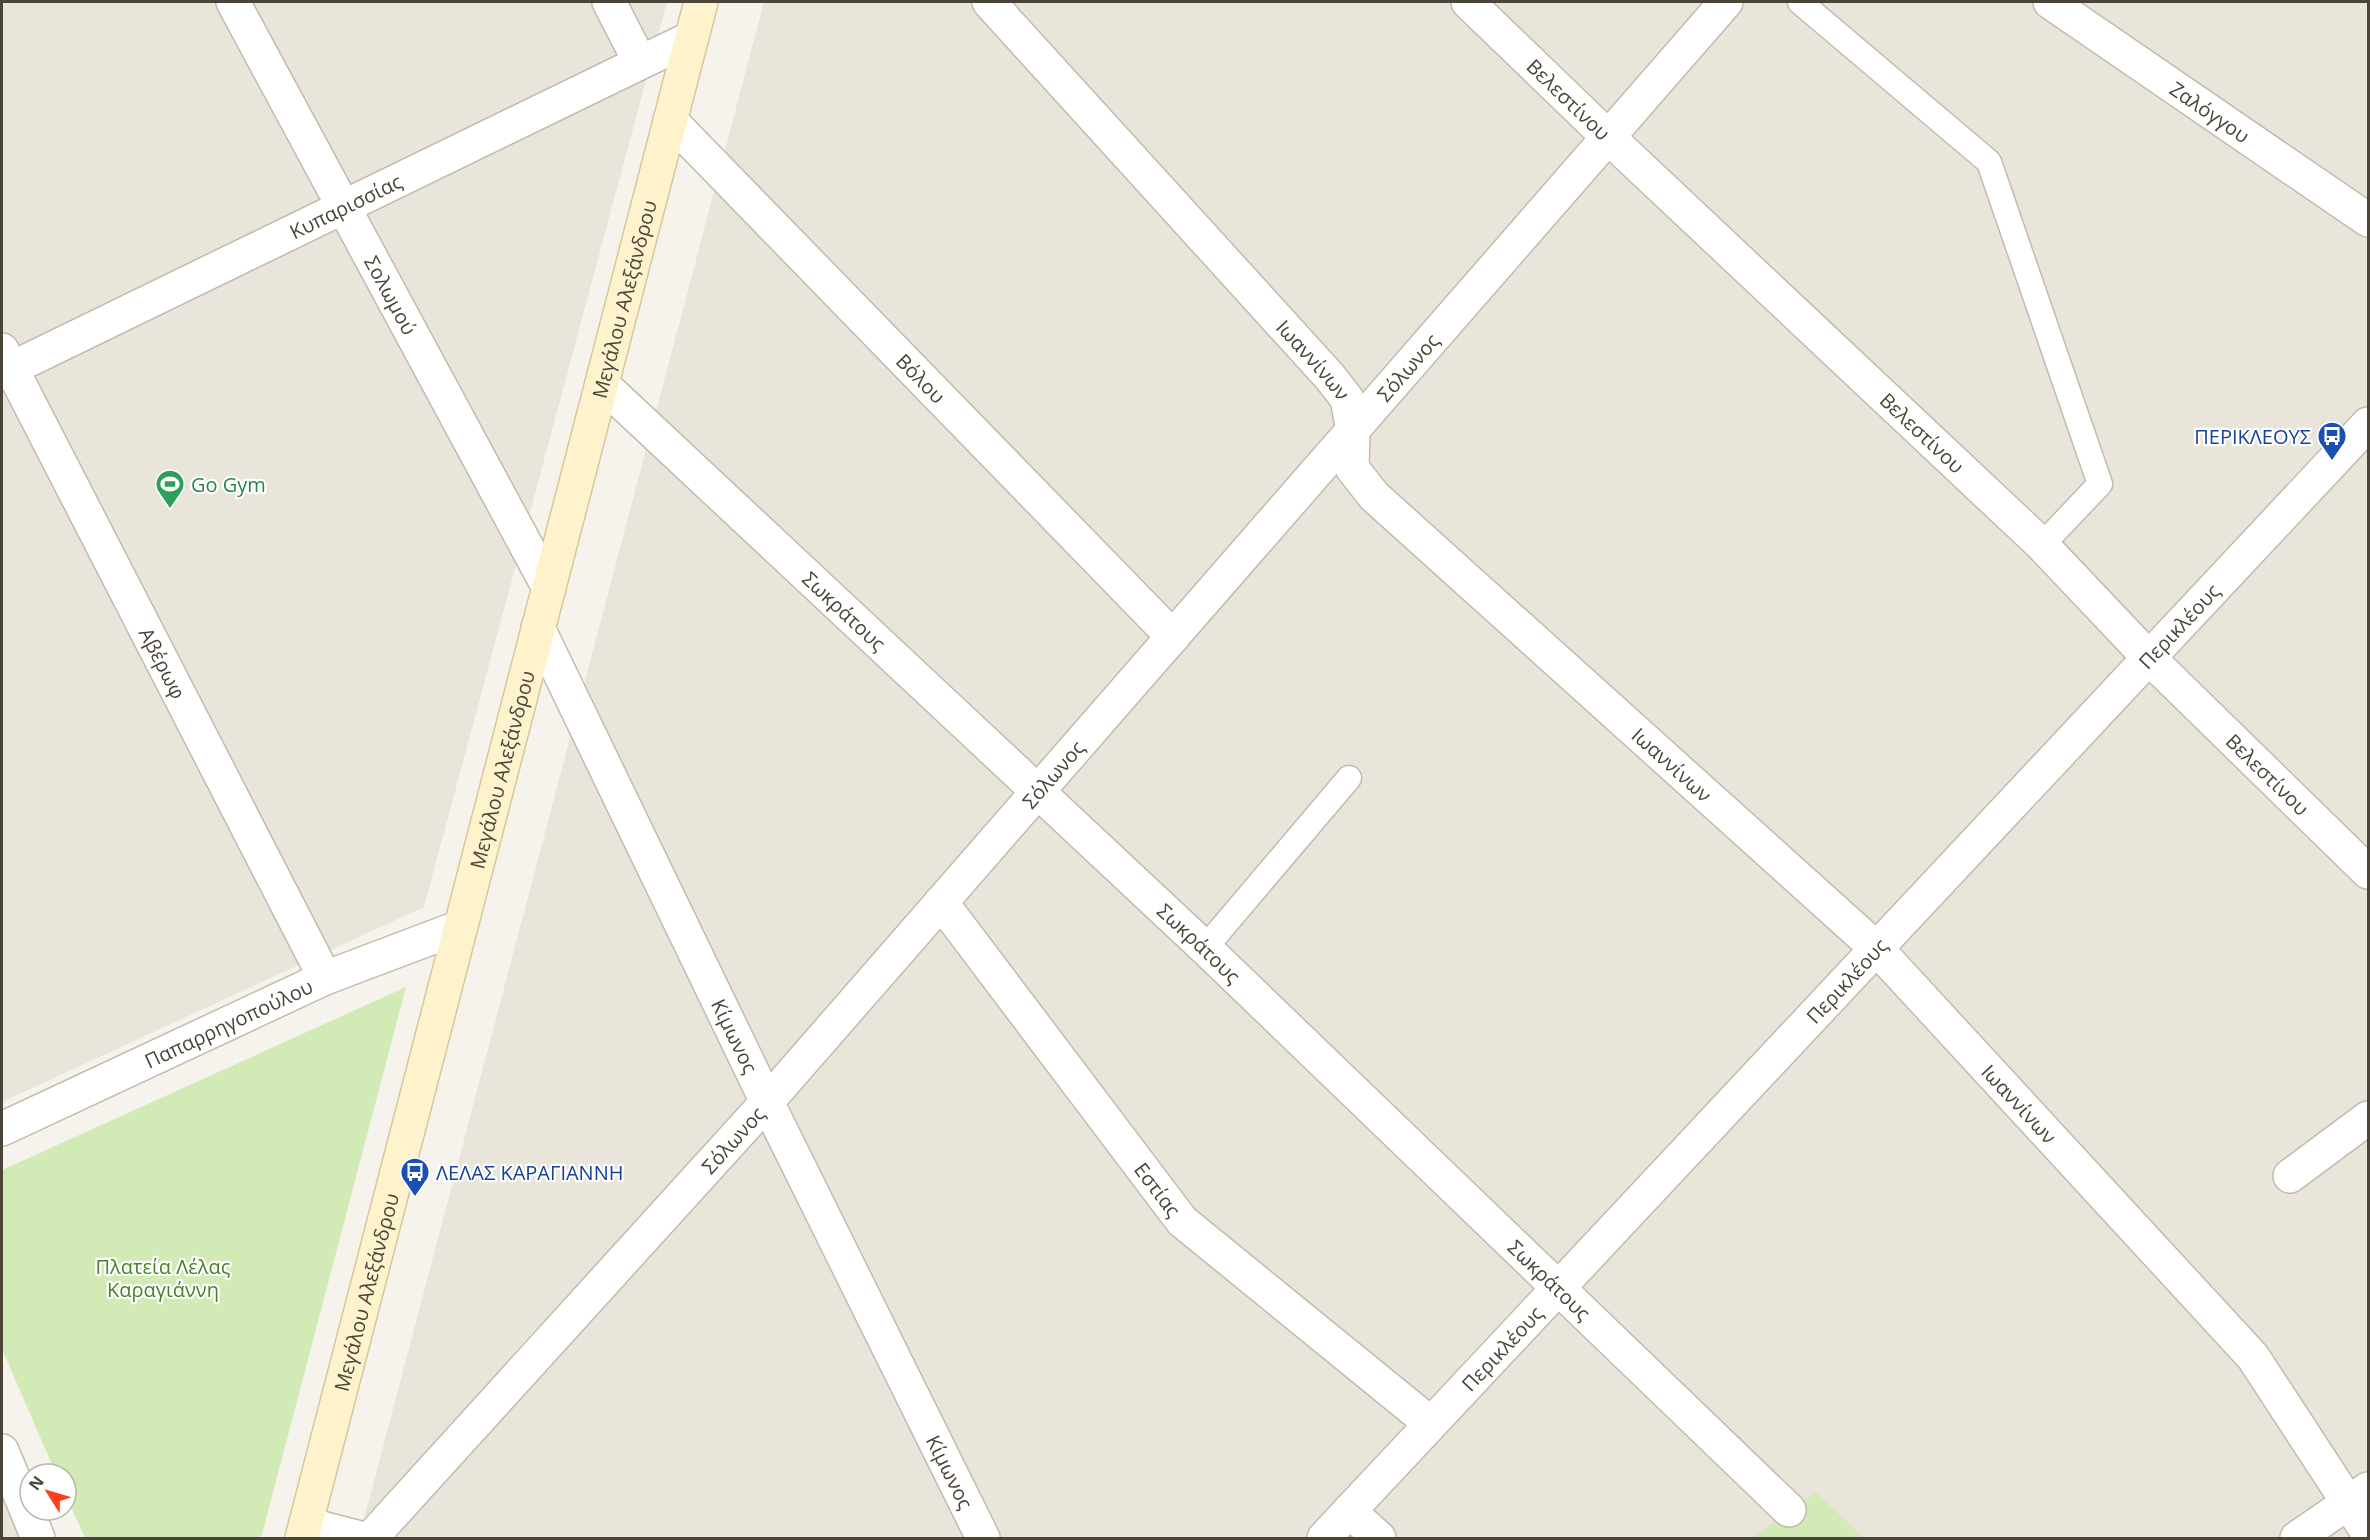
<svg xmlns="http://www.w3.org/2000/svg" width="2370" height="1540" viewBox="0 0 2370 1540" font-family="'Open Sans',sans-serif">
	<rect width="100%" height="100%" fill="#f6f3ec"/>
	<path fill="#eae5da" d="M 2,2 L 667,2 L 424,907 L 2,1102 Z
		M 764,2 L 2368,2 L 2368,1538 L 359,1538 Z
		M 2,1489 L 26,1538 L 2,1538 Z"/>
	<path fill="#d2eab5" d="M 406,987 L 261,1538 L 85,1538 L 66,1496 L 66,1474 L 56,1474 L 2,1349 L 2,1170 Z
		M 1816,1492 L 1864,1538 L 1752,1538 Z"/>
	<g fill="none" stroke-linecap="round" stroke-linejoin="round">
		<g stroke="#c2bbae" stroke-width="27">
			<path id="lane" d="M 1800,2 L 1989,162 L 2100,484 L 2042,545
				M 1205,948 L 1349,778"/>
		</g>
		<g stroke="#c2bbae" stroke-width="36">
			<g id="street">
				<path id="s1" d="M 233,2 L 549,588"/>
				<path d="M 609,2 L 640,62"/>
				<path id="s2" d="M 989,2 L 1330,377 L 1347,399 L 1353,430 L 1352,468 L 1374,496 L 1876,948 L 2253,1357 L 2368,1533"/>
				<path id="s3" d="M 1468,2 L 1607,136 L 2042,545 L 2149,658 L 2368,872"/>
				<path id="s4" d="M 2050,2 L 2368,220"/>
				<path id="s5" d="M 670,120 L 1173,637"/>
				<path id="s6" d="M 2,350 L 325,978"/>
				<path id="s7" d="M 2,373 L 691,38"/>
				<path id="s8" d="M 602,384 L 1205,948 L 1789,1510"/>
				<path id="s9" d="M 538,628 L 767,1102 L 983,1538"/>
				<path id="s10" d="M 941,902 L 1182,1221 L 1430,1423"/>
				<path id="s11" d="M 2,1129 L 325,978 L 460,927"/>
				<path d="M 2290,1176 L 2368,1118"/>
				<path d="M 2,1451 L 38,1538"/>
				<path d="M 1349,1511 L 1379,1538"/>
				<path d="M 306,1524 L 360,1538"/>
				<path id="s12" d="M 371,1538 L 767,1102 L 1726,2"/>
				<path id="s13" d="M 1324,1538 L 2368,424"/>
				<path d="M 2297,1538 L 2368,1489"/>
			</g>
		</g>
		<g stroke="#d6c79b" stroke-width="36">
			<g id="secondary">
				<path id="s14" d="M 302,1538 L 701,2"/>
			</g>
		</g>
		<use href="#lane" stroke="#fff" stroke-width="24"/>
		<use href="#street" stroke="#fff" stroke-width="33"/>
		<use href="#secondary" stroke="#fff3cd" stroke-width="33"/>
	</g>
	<defs>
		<g id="bus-pin" transform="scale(1.5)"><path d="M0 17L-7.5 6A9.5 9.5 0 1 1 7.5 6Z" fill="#1a4fb4" stroke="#fff"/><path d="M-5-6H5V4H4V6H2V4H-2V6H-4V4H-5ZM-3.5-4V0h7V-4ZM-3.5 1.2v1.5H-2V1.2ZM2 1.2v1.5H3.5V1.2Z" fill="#fff"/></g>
		<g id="stadium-pin" transform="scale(1.5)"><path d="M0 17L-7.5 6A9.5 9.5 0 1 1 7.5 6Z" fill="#2e9e5b" stroke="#fff"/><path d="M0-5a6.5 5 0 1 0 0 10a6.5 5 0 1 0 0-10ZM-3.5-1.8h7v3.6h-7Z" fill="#fff"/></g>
	</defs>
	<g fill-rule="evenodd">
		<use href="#bus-pin" x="2332" y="436"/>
		<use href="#stadium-pin" x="170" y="484"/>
		<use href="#bus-pin" x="415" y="1172"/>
	</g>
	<g text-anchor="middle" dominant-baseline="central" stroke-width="4.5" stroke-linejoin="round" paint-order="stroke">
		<g font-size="20" fill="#4b4439" stroke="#fff">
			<text stroke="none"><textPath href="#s3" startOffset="140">Βελεστίνου</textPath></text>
			<text stroke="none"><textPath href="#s4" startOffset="194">Ζαλόγγου</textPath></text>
			<text stroke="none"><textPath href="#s7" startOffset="382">Κυπαρισσίας</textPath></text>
			<text stroke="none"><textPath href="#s1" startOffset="333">Σολωμού</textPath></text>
			<text stroke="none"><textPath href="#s14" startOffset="1280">Μεγάλου Αλεξάνδρου</textPath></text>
			<text stroke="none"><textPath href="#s2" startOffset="483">Ιωαννίνων</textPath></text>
			<text stroke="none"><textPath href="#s12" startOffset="1564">Σόλωνος</textPath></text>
			<text stroke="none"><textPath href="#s5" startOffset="360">Βόλου</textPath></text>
			<text stroke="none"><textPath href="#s3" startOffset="626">Βελεστίνου</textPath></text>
			<text stroke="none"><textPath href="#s8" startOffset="332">Σωκράτους</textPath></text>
			<text stroke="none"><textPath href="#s13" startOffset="1250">Περικλέους</textPath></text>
			<text stroke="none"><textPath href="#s6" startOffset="352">Αβέρωφ</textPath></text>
			<text stroke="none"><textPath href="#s2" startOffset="1041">Ιωαννίνων</textPath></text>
			<text stroke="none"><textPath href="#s14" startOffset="794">Μεγάλου Αλεξάνδρου</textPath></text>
			<text stroke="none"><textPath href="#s12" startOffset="1024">Σόλωνος</textPath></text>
			<text stroke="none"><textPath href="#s3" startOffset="1112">Βελεστίνου</textPath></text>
			<text stroke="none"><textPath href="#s8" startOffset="818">Σωκράτους</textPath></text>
			<text stroke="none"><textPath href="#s13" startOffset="764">Περικλέους</textPath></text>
			<text stroke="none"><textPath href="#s11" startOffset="250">Παπαρρηγοπούλου</textPath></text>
			<text stroke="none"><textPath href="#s9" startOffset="453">Κίμωνος</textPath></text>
			<text stroke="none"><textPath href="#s2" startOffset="1527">Ιωαννίνων</textPath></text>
			<text stroke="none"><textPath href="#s12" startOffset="538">Σόλωνος</textPath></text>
			<text stroke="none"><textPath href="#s10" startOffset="360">Εστίας</textPath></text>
			<text stroke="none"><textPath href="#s8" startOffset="1304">Σωκράτους</textPath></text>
			<text stroke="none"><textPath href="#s14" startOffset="254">Μεγάλου Αλεξάνδρου</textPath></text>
			<text stroke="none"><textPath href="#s13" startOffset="260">Περικλέους</textPath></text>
			<text stroke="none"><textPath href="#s9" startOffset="939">Κίμωνος</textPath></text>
		</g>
		<g font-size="20" fill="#164399" stroke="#fff" text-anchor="end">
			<text x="2311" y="436">ΠΕΡΙΚΛΕΟΥΣ</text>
			<text x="436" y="1172" text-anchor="start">ΛΕΛΑΣ ΚΑΡΑΓΙΑΝΝΗ</text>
		</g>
		<g font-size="20" fill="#27864d" stroke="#fff" text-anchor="start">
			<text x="191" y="484">Go Gym</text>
		</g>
		<g font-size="20" fill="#4a7f2a" stroke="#fff">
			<text x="163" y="1266">Πλατεία Λέλας<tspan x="163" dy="23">Καραγιάννη</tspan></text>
		</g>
	</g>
	<rect width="2370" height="1540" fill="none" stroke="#4b4439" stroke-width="6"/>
	<g transform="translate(48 1492) rotate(307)"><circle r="28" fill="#ffffff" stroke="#b7b4b0" stroke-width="1.5"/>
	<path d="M0-4.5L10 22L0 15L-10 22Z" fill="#fc3f1d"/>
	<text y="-9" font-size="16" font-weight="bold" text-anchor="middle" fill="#4b4439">N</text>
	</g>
</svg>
